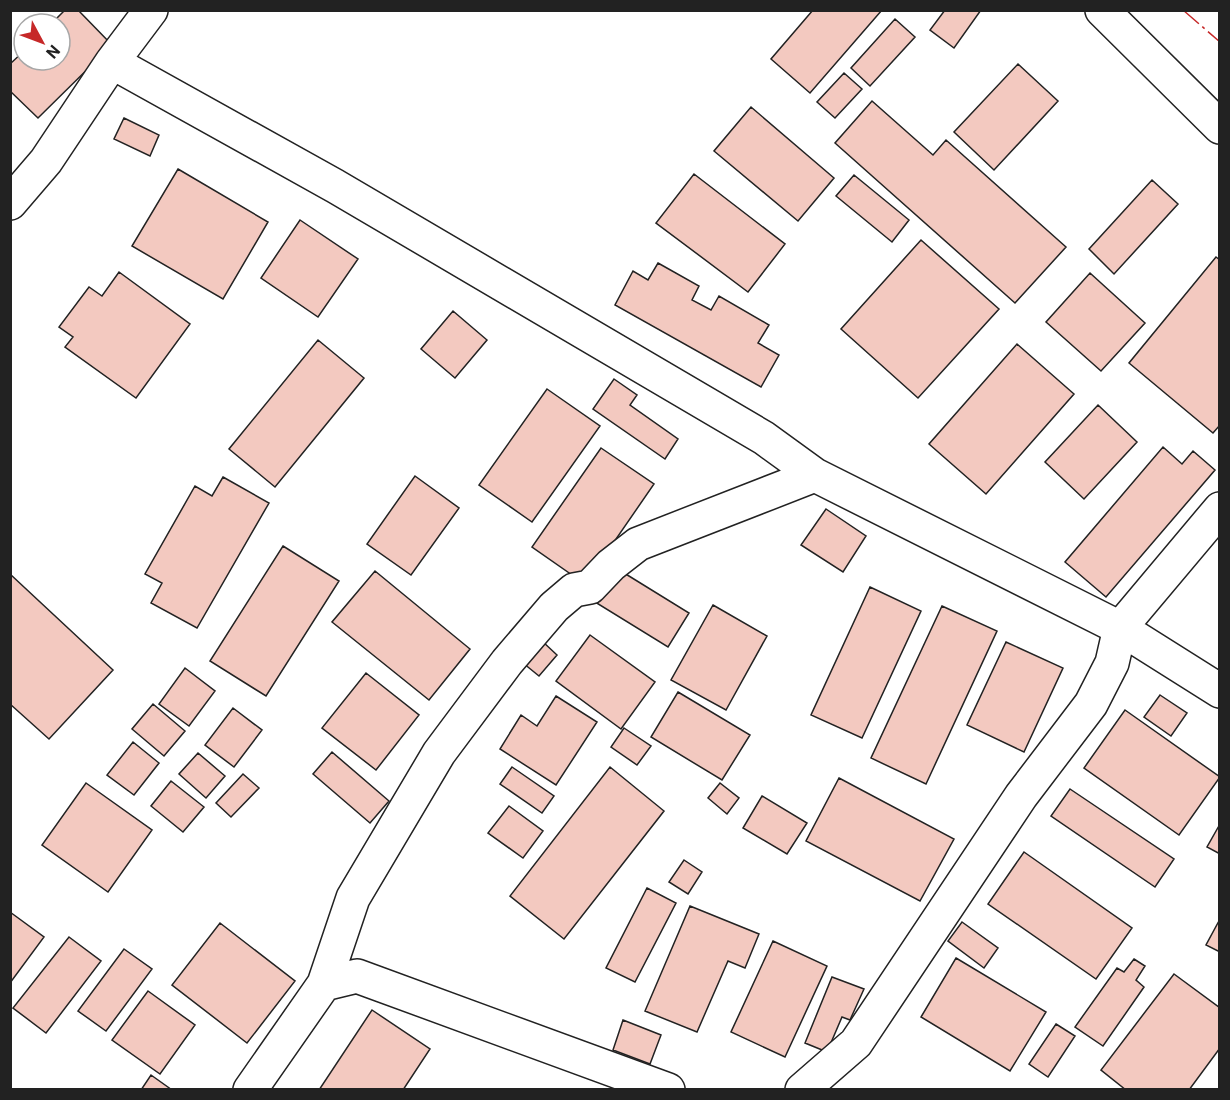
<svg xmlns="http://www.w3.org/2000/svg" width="1230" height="1100" viewBox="0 0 1230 1100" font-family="Roboto,sans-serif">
	<rect width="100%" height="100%" fill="#fff"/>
	<path fill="#f3c9c0" stroke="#222" stroke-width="1.5" d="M 65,10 L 78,10 L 112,45 L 38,118 L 10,91 L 10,64 L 24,51 L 24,60 L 60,60 L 60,24 L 51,24 Z
		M 813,10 L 882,10 L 810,93 L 771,59 Z
		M 945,10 L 981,10 L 954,48 L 930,30 Z
		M 895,19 L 915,37 L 870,86 L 851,68 Z
		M 1018,64 L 1058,101 L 994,170 L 954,132 Z
		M 844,73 L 862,89 L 835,118 L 817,102 Z
		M 872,101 L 933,155 L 946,140 L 1066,247 L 1015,303 L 835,143 Z
		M 751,107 L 834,178 L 798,221 L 714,151 Z
		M 124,118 L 159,135 L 150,156 L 114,139 Z
		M 178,169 L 268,222 L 223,299 L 132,246 Z
		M 694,174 L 785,244 L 748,292 L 656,223 Z
		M 854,175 L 909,220 L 892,242 L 836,196 Z
		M 1152,180 L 1178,204 L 1114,274 L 1089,249 Z
		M 300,220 L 358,259 L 318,317 L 261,278 Z
		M 921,240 L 999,309 L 918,398 L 841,329 Z
		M 1216,257 L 1220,260 L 1220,425 L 1213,433 L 1129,363 Z
		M 658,263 L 699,286 L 692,300 L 711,310 L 719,296 L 769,325 L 758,343 L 779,355 L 761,387 L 615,305 L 633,271 L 648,280 Z
		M 119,272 L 190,324 L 136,398 L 65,347 L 73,337 L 59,327 L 89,287 L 102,296 Z
		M 1090,273 L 1145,323 L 1101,371 L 1046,322 Z
		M 453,311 L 487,340 L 455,378 L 421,349 Z
		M 318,340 L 364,378 L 275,487 L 229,449 Z
		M 1017,344 L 1074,394 L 986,494 L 929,444 Z
		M 614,379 L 637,395 L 630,405 L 678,439 L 665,459 L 593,409 Z
		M 547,389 L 600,426 L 532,522 L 479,485 Z
		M 1098,405 L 1137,442 L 1084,499 L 1045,462 Z
		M 1163,447 L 1182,464 L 1193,451 L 1215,470 L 1106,597 L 1065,562 Z
		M 601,448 L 654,484 L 585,584 L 532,547 Z
		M 415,476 L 459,508 L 411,575 L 367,544 Z
		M 223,477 L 269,503 L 197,628 L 151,603 L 162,583 L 145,574 L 195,486 L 212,496 Z
		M 826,509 L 866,536 L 843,572 L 801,545 Z
		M 283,546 L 339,581 L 266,696 L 210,661 Z
		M 616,568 L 689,613 L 668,647 L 595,602 Z
		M 375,571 L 470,649 L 429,700 L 332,622 Z
		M 10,574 L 113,670 L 49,739 L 10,704 Z
		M 870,587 L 921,611 L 862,738 L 811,715 Z
		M 713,605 L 767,636 L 726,710 L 671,680 Z
		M 942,606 L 997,631 L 926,784 L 871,758 Z
		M 590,635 L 655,682 L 621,729 L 556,681 Z
		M 542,641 L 557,655 L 539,676 L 523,663 Z
		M 1006,642 L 1063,668 L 1024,752 L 967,725 Z
		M 185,668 L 215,691 L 189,726 L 159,704 Z
		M 366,673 L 419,715 L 376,770 L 322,728 Z
		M 678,692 L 750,735 L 722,780 L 651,737 Z
		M 1160,695 L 1187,713 L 1171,736 L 1144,717 Z
		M 556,696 L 597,722 L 556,785 L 500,749 L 521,715 L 537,726 Z
		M 153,704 L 185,731 L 164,756 L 132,729 Z
		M 233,708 L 262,730 L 234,767 L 205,745 Z
		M 1125,710 L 1220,777 L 1179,835 L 1084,768 Z
		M 624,728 L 651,746 L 637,765 L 611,747 Z
		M 133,742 L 159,763 L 134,795 L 107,775 Z
		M 332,752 L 389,801 L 370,823 L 313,774 Z
		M 198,753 L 225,776 L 206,798 L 179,774 Z
		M 512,767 L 554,796 L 542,813 L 500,784 Z
		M 610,767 L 664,811 L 564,939 L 510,896 Z
		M 243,774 L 259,788 L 231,817 L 216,803 Z
		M 839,778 L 954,839 L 920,901 L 806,841 Z
		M 171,781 L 204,807 L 183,832 L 151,806 Z
		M 86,783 L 152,830 L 108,892 L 42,845 Z
		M 720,783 L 739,798 L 727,814 L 708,798 Z
		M 1070,789 L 1174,859 L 1155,887 L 1051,816 Z
		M 762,796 L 807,823 L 787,854 L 743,828 Z
		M 509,806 L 543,831 L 523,858 L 488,833 Z
		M 1220,824 L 1220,854 L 1207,847 Z
		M 1024,852 L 1132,928 L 1096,979 L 988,904 Z
		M 684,860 L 702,872 L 688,894 L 669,882 Z
		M 647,888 L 676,903 L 635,982 L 606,968 Z
		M 690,906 L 759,934 L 745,968 L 728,961 L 697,1032 L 645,1011 Z
		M 10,912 L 44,937 L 10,983 Z
		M 1220,919 L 1220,952 L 1206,945 Z
		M 962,922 L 998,948 L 984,968 L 948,941 Z
		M 220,923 L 295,981 L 247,1043 L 172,985 Z
		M 69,937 L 101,961 L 46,1033 L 13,1008 Z
		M 773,941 L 827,966 L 785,1057 L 731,1032 Z
		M 124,949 L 152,969 L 106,1031 L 78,1011 Z
		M 956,958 L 1046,1012 L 1010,1071 L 921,1017 Z
		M 1134,959 L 1145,966 L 1136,980 L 1144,987 L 1103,1046 L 1075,1027 L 1117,968 L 1124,972 Z
		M 1174,974 L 1220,1008 L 1220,1048 L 1189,1090 L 1126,1090 L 1101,1070 Z
		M 832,977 L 864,989 L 850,1020 L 842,1017 L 827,1052 L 805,1043 Z
		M 148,991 L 195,1025 L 160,1074 L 112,1040 Z
		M 372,1010 L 430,1049 L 403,1090 L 319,1090 Z
		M 623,1020 L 661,1035 L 650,1064 L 613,1050 Z
		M 1056,1024 L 1075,1036 L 1048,1077 L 1029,1064 Z
		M 151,1075 L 172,1090 L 141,1090 Z"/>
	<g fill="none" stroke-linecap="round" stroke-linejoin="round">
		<g stroke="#222" stroke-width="36">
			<path id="minor" d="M 1102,10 L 1220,127
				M 112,62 L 335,186 L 764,438 L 815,475 L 1120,628 L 1220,691
				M 10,203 L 46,161 L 112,62 L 151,10
				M 324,984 L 353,898 L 439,753 L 507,662 L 554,607 L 574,590 L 590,587 L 611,565 L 638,544 L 815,475
				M 250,1090 L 324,984 L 357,976 L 668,1090
				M 802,1090 L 856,1043 L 1021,796 L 1091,704 L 1112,663 L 1120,628 L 1220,509"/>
		</g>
		<use href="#minor" stroke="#fff" stroke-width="33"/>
		<path stroke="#c62828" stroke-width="1.5" stroke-dasharray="21 4.5 3 4.5" stroke-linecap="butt" d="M 1183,10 L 1220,42"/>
	</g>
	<rect width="1230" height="1100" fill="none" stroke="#222222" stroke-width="24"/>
	<g transform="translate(42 42) rotate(131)"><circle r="28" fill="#ffffff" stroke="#a7a7a7" stroke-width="1.5"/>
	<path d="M0-4.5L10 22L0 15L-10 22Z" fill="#c62828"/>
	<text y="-9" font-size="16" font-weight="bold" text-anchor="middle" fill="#222222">N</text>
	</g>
</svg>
